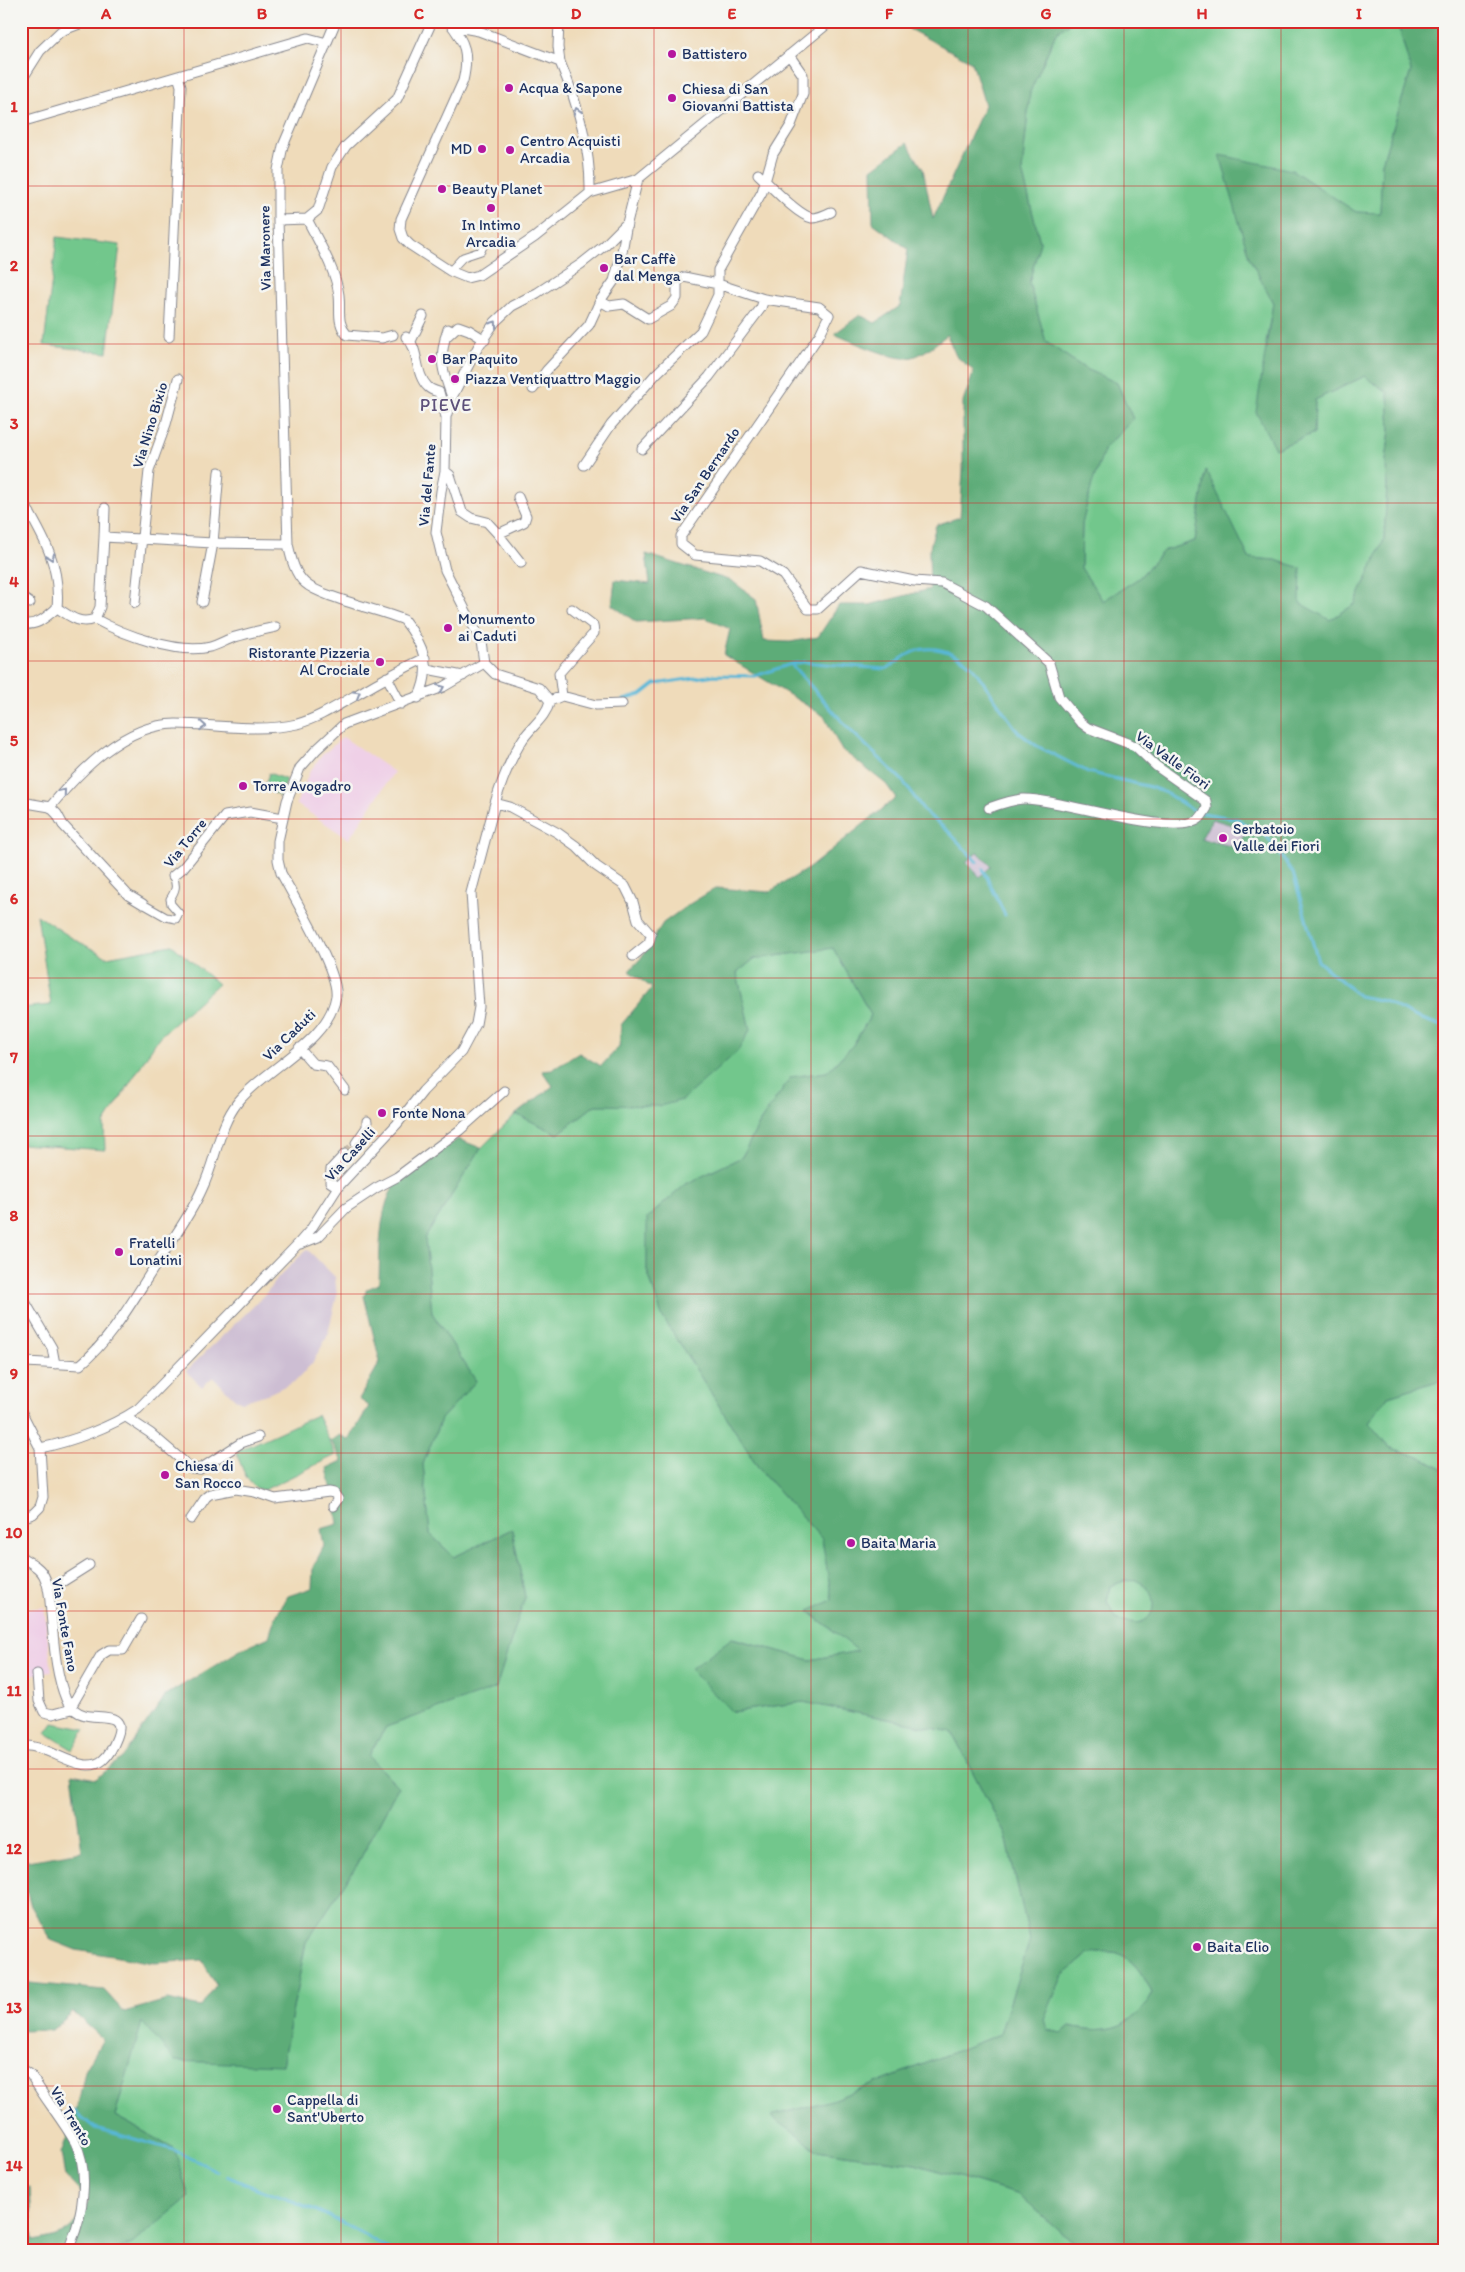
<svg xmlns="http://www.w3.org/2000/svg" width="1465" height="2272" viewBox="0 0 1465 2272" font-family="Itim,sans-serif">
	<rect width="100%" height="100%" fill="#f6f6f2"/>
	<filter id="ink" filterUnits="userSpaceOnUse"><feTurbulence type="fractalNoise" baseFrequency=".02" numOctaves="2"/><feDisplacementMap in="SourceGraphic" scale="10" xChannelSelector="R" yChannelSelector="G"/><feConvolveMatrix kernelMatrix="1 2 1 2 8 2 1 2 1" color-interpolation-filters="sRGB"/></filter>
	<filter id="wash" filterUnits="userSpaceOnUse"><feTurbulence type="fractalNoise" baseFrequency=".0096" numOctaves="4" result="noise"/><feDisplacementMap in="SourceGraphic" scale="20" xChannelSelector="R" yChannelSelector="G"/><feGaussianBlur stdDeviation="1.12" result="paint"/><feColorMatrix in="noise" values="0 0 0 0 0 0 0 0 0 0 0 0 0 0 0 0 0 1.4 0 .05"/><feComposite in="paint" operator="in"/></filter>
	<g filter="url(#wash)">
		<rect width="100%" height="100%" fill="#efdbba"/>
		<path fill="#efd0e7" d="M 343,737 L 394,772 L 349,839 L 296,804 L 309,773 L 320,757 Z
			M 44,1607 L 52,1672 L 21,1676 L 21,1610 Z"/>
		<path fill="#cdbed3" d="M 1212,819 L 1248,830 L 1235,847 L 1201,839 Z
			M 978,851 L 991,866 L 980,877 L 966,862 Z
			M 307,1249 L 335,1277 L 337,1296 L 327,1337 L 313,1362 L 296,1381 L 270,1393 L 242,1402 L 235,1399 L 213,1377 L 202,1387 L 186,1371 L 263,1297 L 275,1281 Z"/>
		<path fill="#72c78c" stroke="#467b75" d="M 1073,21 L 1397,21 L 1411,71 L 1382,163 L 1380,214 L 1356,212 L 1292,170 L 1249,257 L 1273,303 L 1266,342 L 1275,449 L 1314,433 L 1315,400 L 1365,376 L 1388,393 L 1390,430 L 1386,460 L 1387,486 L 1384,540 L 1355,604 L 1330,620 L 1300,604 L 1275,560 L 1249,558 L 1206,471 L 1195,541 L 1163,551 L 1139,578 L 1103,601 L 1081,568 L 1082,524 L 1092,483 L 1105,448 L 1133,419 L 1117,383 L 1084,368 L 1046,342 L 1029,283 L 1040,242 L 1022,171 L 1030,92 L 1056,33 Z
			M 57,237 L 120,245 L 107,353 L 44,345 Z
			M 269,773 L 287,780 L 280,797 L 269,790 L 263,792 Z
			M 37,915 L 72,938 L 107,957 L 172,945 L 218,984 L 159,1037 L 104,1124 L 105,1150 L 21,1144 L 21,1008 L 51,1005 Z
			M 833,948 L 871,1015 L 853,1045 L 827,1072 L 791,1077 L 760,1122 L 742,1157 L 686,1184 L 648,1218 L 647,1270 L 662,1316 L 760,1470 L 822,1539 L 832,1600 L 809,1612 L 859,1651 L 810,1660 L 733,1638 L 732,1712 L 803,1702 L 952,1732 L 1006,1836 L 1030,1940 L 1000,2034 L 832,2100 L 772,2116 L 817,2150 L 915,2164 L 1020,2195 L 1064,2235 L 1087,2251 L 114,2251 L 132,2244 L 174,2148 L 115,2116 L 142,2021 L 282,2065 L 306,1942 L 357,1865 L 398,1787 L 368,1756 L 386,1727 L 495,1688 L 525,1597 L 512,1529 L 454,1557 L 430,1534 L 423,1464 L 441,1419 L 476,1381 L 432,1313 L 425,1238 L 481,1148 L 516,1114 L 558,1134 L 595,1105 L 682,1100 L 750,1030 L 737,973 L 754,959 Z
			M 1444,1379 L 1444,1470 L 1424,1459 L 1389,1447 L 1369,1423 L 1388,1396 Z
			M 317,1415 L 336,1455 L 264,1490 C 247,1489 242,1466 236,1452 Z
			M 1137,1580 C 1140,1582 1145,1584 1147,1587 C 1157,1597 1156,1617 1142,1622 C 1135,1624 1125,1621 1117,1620 L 1107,1602 L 1110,1586 L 1124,1581 Z
			M 53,1723 L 85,1729 L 73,1750 L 46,1733 Z
			M 1097,1952 C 1104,1952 1112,1951 1118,1953 C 1134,1959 1146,1979 1152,1993 C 1135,2028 1106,2035 1070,2026 L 1062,2033 L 1047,2030 L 1043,2020 L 1062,1977 L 1087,1955 Z"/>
		<path fill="#5dac78" stroke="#3c6e6b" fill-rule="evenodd" d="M 913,21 L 1073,21 L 1056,33 L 1030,92 L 1022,171 L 1040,242 L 1029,283 L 1046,342 L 1084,368 L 1117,383 L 1133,419 L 1105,448 L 1092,484 L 1082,524 L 1081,568 L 1103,601 L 1139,578 L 1163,551 L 1195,541 L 1206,470 L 1249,558 L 1275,560 L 1301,568 L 1300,603 L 1330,620 L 1355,604 L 1384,540 L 1387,486 L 1386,460 L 1390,430 L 1388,393 L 1365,376 L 1315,400 L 1314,433 L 1275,449 L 1256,412 L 1273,303 L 1249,257 L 1220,155 L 1292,170 L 1356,212 L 1380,213 L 1382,163 L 1411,71 L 1397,21 L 1444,21 L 1444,1379 L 1388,1396 L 1369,1423 L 1389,1447 L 1424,1459 L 1444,1470 L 1444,2251 L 1087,2251 L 1064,2235 L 1020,2195 L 915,2164 L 817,2150 L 771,2116 L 832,2100 L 1000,2034 L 1030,1940 L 1006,1836 L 952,1732 L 803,1702 L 732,1712 L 690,1669 L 732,1638 L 810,1660 L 858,1651 L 809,1611 L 832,1600 L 822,1539 L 760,1470 L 662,1316 L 647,1270 L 647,1218 L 686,1184 L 742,1157 L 760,1122 L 791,1077 L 827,1072 L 853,1045 L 871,1015 L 833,948 L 754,959 L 737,973 L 750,1030 L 738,1051 L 682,1100 L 660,1106 L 595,1105 L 558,1134 L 516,1114 L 553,1086 L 542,1071 L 552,1070 L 579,1053 L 601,1066 L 619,1047 L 621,1025 L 652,988 L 629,971 L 641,958 L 663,923 L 688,905 L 716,888 L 769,892 L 809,868 L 896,798 L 886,784 L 841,749 L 824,716 L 724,655 L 730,629 L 706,618 L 636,622 L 612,605 L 615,580 L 650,584 L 646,554 L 732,581 L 756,599 L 764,641 L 790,642 L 818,637 L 839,605 L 869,605 L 930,589 L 929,551 L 936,525 L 960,517 L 963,471 L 963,402 L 974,371 L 956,356 L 947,335 C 936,343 922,357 907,358 C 893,360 849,340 834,334 L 860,315 L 875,323 L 900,306 L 908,249 L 873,223 L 872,169 L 907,143 L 923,169 L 933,219 L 985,105 L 972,62 L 909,29 ZM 1212,819 L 1248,830 L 1248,831 L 1235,847 L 1201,839 ZM 978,852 L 991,866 L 980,877 L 966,862 ZM 1124,1581 C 1128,1581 1132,1580 1136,1581 C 1154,1584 1161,1616 1141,1622 C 1134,1624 1124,1621 1117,1620 L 1107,1602 L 1110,1586 ZM 1097,1952 C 1104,1952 1112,1951 1118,1953 C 1134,1959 1146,1979 1152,1993 C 1135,2028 1105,2035 1070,2026 L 1062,2033 L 1047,2030 L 1044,2019 L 1062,1977 L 1087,1955 Z
			M 458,1139 L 481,1148 L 425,1238 L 432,1313 L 476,1381 L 441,1419 L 423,1464 L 430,1534 L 454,1557 L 512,1529 L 525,1597 L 496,1688 L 386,1727 L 368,1756 L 398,1787 L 357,1865 L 306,1942 L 282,2065 L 175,2061 L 142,2022 L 115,2116 L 174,2148 L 189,2197 L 132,2244 L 114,2251 L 21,2251 L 21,2188 L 30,2187 L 33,2241 C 68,2235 71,2231 89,2201 L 65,2176 L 61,2153 L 77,2109 L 85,2071 L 103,2039 L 73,2012 L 52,2030 L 22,2031 L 21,1979 L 30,1983 L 104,1990 L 124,2012 L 167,2000 L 201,2007 L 216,1985 L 202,1960 L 154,1963 L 76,1950 L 51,1940 L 31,1906 L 21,1870 L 21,1862 L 82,1852 L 72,1774 L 96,1779 L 123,1757 L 166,1695 L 242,1649 L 269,1637 L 275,1618 L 288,1596 L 312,1588 L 313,1567 L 324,1546 L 321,1529 L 338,1524 L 336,1511 L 342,1508 C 344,1499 339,1496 332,1491 L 327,1468 L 342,1461 L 331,1441 L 340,1435 L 349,1440 L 369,1406 L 359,1399 L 380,1362 L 364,1296 L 367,1289 L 379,1284 C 380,1255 378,1209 395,1185 C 402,1175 444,1149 458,1139 Z"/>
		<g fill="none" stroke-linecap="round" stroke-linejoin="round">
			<path stroke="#59b7d7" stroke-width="3" d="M 791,664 L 849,729 L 903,781 L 925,812 L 949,832 L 977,862
				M 624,700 L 641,695 L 655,684 L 715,675 L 755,676 L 791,664 L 804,662 L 885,669 C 895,666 900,658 909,654 C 929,643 956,651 972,666 L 1018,732 L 1037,746 L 1088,772 L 1150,787 L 1166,793 L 1191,809 L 1203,813 L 1238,819 L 1247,826 L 1259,830 L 1268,838 L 1293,873 L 1318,961 L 1359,996 L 1384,1001 L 1414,1016 L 1444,1027
				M 983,869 L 1005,915
				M 74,2111 L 95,2128 L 174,2150 L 217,2171
				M 227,2176 C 252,2188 278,2195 303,2205 C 334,2217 363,2234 392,2251"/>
		</g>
	</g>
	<g filter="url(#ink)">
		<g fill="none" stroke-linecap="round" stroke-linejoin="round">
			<path stroke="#c5b9a8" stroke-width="9" stroke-dasharray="9 4.5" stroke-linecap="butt" d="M 345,1154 L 356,1143"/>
			<g stroke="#85858c" stroke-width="9">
				<path id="pedestrian" d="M 450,271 L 463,257 L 481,251 L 484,244
					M 143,904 L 166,917 L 176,919 L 179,913 L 171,904 L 170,899 C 176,890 177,886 173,876"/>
			</g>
			<g stroke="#85858c" stroke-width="11">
				<path id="minor" d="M 336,21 L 283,146 L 278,170 L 278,220 L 288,544 C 291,557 294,573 305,583 C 320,597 381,610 404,620 C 424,645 433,668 418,698
					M 448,21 C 466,42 469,55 463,81 L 401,219 L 400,229 L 403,238 L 410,245 L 450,271 L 467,278 L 479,275 L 535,237 L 590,193 L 638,179
					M 559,21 L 558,47 L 560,62
					M 452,26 L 479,31 L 560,62 C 578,104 591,148 590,193
					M 789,55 L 803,75 L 803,94 L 791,125 L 773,154 L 762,192 L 718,270 L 718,284 L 764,299 L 819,307 L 829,315 L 820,334 L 681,536 L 681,544 L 695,555 L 760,561 L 783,575 L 808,609 L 818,609 L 861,570 L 914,581 L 942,583 L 986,606 L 1049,663 L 1059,697 L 1080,722 L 1088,728 L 1135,746 L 1156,766 L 1206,801 L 1207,808 C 1205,811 1203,815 1200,818 C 1177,840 1056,797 1023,799 C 1011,800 1000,804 989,808
					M 21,81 L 40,51 L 61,31 L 87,21
					M 21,122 L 308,38 L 327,43
					M 758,174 C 770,185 797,215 812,218 C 819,218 825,215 831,212
					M 307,219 L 318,210 L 332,167 L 346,146 L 397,99 L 430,26
					M 278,220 L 307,219 C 319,243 335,268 339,295 C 341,311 336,322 347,335 L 382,338 L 393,335
					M 448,329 C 438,358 442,370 452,397
					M 169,337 L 181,86 L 178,76
					M 406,337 C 420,348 414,374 428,387 C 430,389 435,391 439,392 L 446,417
					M 445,338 L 458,326 L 469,330 L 485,340
					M 411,341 L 423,316
					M 533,389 L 547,370 L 589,325 L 600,301 L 614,281 L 622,252 L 627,223
					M 642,449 L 709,377 L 761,308 L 764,299
					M 584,465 L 611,425 L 656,374 L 701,331 L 718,295 L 718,284 L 684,277 L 677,281 L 677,298 L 671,306 L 648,319 L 624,304 L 609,306 L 600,301
					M 445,471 L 450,475 L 462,512 L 471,518 L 487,522 L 498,534 L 524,522 L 526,516 L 518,497
					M 21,498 C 42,535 61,563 57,608 C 45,618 38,626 21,624
					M 21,519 L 30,513
					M 498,534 L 521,563
					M 104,537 L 105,508
					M 21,597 L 30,603
					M 202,602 L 213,543 L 219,472
					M 135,603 L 149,471 L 166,424 L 178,379
					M 57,608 C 70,616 79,625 95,619 L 100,607 L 104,537 L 213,543 L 288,544
					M 95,619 C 122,634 178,655 210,647 C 218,645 226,640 235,637 C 248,633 262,630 276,627
					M 484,663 L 481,641 L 445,570 L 436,532 L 441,491 L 445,471 L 446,417 L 452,397 L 478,347 L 495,322 L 512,306 L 537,293 L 581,264 L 605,245 L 627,223 L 638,179 L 831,21
					M 484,663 L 495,674 L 539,688 L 550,701 L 562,696 L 596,705 L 622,704
					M 427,669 L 463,676
					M 387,677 L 401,704
					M 562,696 L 559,673 L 594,633 L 593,625 L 572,609
					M 550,701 C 546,717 532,726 523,739 C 510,759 502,780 495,803 L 510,807 L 558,833 L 576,846 L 596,866 L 625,886 L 633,902 L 638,920 L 651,935 L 649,943 L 633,956
					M 21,802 L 50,807 C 80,771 124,724 176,724 C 216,724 257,733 297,724 C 319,718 338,705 358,694 C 380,681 402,669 425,658
					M 50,807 L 57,814 L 63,825 L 128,895 L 143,904
					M 173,876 L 183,868 L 225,816 L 250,812 L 283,818
					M 299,1048 L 313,1064 L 327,1066 L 345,1090
					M 356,1143 L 367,1127 L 367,1121
					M 338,1187 L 330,1182 L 331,1169 L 345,1154
					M 300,1244 L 318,1237 L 346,1208 L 376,1188 L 397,1177 L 460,1130 L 504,1091
					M 21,1295 L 52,1348 L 55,1364
					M 21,1364 L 26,1362 L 80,1365 C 113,1338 135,1296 159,1260 C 174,1237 191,1214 202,1189 C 216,1161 218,1127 238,1102 C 265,1068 329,1042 336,996 C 339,972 293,896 281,873 L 278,860 L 278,841 L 287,801 L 300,768 L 316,750 L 344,724 L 443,687 L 484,663
					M 21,1411 L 40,1448 L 43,1497 L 40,1507 L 33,1514 L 21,1518
					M 126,1417 L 150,1433 L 191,1468 L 200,1469 L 241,1443 L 258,1437
					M 40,1448 C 71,1442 111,1427 138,1409 L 298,1244 L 311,1229 L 338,1187 L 397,1124 L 423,1091 L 461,1052 L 476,1024 L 479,1007 L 471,893 L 495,803
					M 191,1519 L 206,1497 L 210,1494 L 236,1489 L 255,1492 L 275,1499 L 329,1492 L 334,1493 L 338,1499 L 333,1506
					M 21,1557 C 29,1562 40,1567 44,1576 C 50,1587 50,1602 51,1613 C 54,1641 55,1673 66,1699 C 69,1707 77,1713 85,1715 C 98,1719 127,1711 117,1737 C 114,1745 109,1755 103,1760 C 82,1778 47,1742 21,1746
					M 48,1589 L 54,1587 L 89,1565
					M 37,1674 L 39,1701 L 44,1712 L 53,1714 L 72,1709
					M 71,1707 L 101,1655 L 109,1650 L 123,1650 L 141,1619
					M 21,2068 L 31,2075 C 44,2098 62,2119 75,2142 C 90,2171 83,2214 71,2243"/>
			</g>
			<use href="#pedestrian" stroke="#fff" stroke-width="7"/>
			<use href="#minor" stroke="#fff" stroke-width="9"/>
		</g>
		<defs><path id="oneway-chevron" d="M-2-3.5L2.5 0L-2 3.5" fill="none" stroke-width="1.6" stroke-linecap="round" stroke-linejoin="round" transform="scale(1.25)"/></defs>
		<g stroke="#8d97ae">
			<use href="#oneway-chevron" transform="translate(577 111) rotate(-107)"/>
			<use href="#oneway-chevron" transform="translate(494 324) rotate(-54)"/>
			<use href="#oneway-chevron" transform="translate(51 557) rotate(70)"/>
			<use href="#oneway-chevron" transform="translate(441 688) rotate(-25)"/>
			<use href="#oneway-chevron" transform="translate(357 694) rotate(-30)"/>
			<use href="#oneway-chevron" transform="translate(203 726) rotate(4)"/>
			<use href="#oneway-chevron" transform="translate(63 792) rotate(-50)"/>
		</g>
	</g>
	<path fill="none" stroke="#d62828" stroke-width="1" stroke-opacity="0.55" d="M 184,21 L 184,2251M 341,21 L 341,2251M 498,21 L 498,2251M 654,21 L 654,2251M 811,21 L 811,2251M 968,21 L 968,2251M 1124,21 L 1124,2251M 1281,21 L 1281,2251M 21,186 L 1444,186M 21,344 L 1444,344M 21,503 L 1444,503M 21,661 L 1444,661M 21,819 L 1444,819M 21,978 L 1444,978M 21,1136 L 1444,1136M 21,1294 L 1444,1294M 21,1453 L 1444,1453M 21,1611 L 1444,1611M 21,1769 L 1444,1769M 21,1928 L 1444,1928M 21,2086 L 1444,2086"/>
	<g fill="#b5179e" stroke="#f6f6f2" stroke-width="2">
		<circle cx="672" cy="54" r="5"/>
		<circle cx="509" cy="88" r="5"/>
		<circle cx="672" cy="98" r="5"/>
		<circle cx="482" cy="149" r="5"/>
		<circle cx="510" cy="150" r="5"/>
		<circle cx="442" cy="189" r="5"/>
		<circle cx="491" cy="208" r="5"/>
		<circle cx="604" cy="268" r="5"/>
		<circle cx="432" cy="359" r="5"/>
		<circle cx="455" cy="379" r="5"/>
		<circle cx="448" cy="628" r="5"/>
		<circle cx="380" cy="662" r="5"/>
		<circle cx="243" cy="786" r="5"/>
		<circle cx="1223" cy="838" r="5"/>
		<circle cx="382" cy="1113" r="5"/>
		<circle cx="119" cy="1252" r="5"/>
		<circle cx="165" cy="1475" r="5"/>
		<circle cx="851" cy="1543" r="5"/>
		<circle cx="1197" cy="1947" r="5"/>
		<circle cx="277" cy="2109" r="5"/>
	</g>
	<g text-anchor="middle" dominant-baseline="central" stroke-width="5" stroke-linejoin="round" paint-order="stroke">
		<g font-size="15" fill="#1b2f5e" stroke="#f6f6f2" text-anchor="start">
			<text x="682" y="54">Battistero</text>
			<text x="519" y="88">Acqua &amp; Sapone</text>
			<text x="682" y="89">Chiesa di San<tspan x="682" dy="17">Giovanni Battista</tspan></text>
			<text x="520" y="141">Centro Acquisti<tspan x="520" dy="17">Arcadia</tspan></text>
			<text x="472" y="149" text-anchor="end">MD</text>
			<text x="452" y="189">Beauty Planet</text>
			<text x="491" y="225" text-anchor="middle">In Intimo<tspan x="491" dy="17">Arcadia</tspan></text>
			<text x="614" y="259">Bar Caffè<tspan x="614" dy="17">dal Menga</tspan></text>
			<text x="442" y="359">Bar Paquito</text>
			<text x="465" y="379">Piazza Ventiquattro Maggio</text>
			<text x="458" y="619">Monumento<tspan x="458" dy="17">ai Caduti</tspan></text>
			<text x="370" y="653" text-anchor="end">Ristorante Pizzeria<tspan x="370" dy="17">Al Crociale</tspan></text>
			<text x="253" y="786">Torre Avogadro</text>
			<text x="1233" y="829">Serbatoio<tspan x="1233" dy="17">Valle dei Fiori</tspan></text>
			<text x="392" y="1113">Fonte Nona</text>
			<text x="129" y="1243">Fratelli<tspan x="129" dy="17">Lonatini</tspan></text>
			<text x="175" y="1466">Chiesa di<tspan x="175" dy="17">San Rocco</tspan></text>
			<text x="861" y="1543">Baita Maria</text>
			<text x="1207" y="1947">Baita Elio</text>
			<text x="287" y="2100">Cappella di<tspan x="287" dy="17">Sant'Uberto</tspan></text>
		</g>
		<g font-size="15" fill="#1b2f5e" stroke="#f6f6f2">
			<text transform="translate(265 248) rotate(-91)">Via Maronere</text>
			<text transform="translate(150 425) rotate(-73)">Via Nino Bixio</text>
			<text transform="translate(705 475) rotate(-56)">Via San Bernardo</text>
			<text transform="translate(427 485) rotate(-85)">Via del Fante</text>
			<text transform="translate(1173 760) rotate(36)">Via Valle Fiori</text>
			<text transform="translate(185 843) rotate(-51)">Via Torre</text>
			<text transform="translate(289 1035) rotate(-44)">Via Caduti</text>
			<text transform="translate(350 1154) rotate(-48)">Via Caselli</text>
			<text transform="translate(65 1625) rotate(80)">Via Fonte Fano</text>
			<text transform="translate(71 2116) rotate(59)">Via Trento</text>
		</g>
		<g font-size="18" letter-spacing="1" fill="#5d507a" stroke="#f6f6f2">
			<text x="446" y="405">PIEVE</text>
		</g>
	</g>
	<rect width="1465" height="2272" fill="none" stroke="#f6f6f2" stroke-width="55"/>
	<rect x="28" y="28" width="1410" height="2216" fill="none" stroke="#d62828" stroke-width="2"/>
	<g font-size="16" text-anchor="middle" font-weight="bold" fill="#d62828">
		<text x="106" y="19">A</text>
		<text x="262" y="19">B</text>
		<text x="419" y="19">C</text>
		<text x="576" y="19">D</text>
		<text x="732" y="19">E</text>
		<text x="889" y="19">F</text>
		<text x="1046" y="19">G</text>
		<text x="1202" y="19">H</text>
		<text x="1359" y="19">I</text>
		<text x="14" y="112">1</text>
		<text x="14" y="271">2</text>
		<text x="14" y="429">3</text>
		<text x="14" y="587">4</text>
		<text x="14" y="746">5</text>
		<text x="14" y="904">6</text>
		<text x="14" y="1063">7</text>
		<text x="14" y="1221">8</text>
		<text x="14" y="1379">9</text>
		<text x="14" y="1538">10</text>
		<text x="14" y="1696">11</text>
		<text x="14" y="1854">12</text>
		<text x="14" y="2013">13</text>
		<text x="14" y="2171">14</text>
	</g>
</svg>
